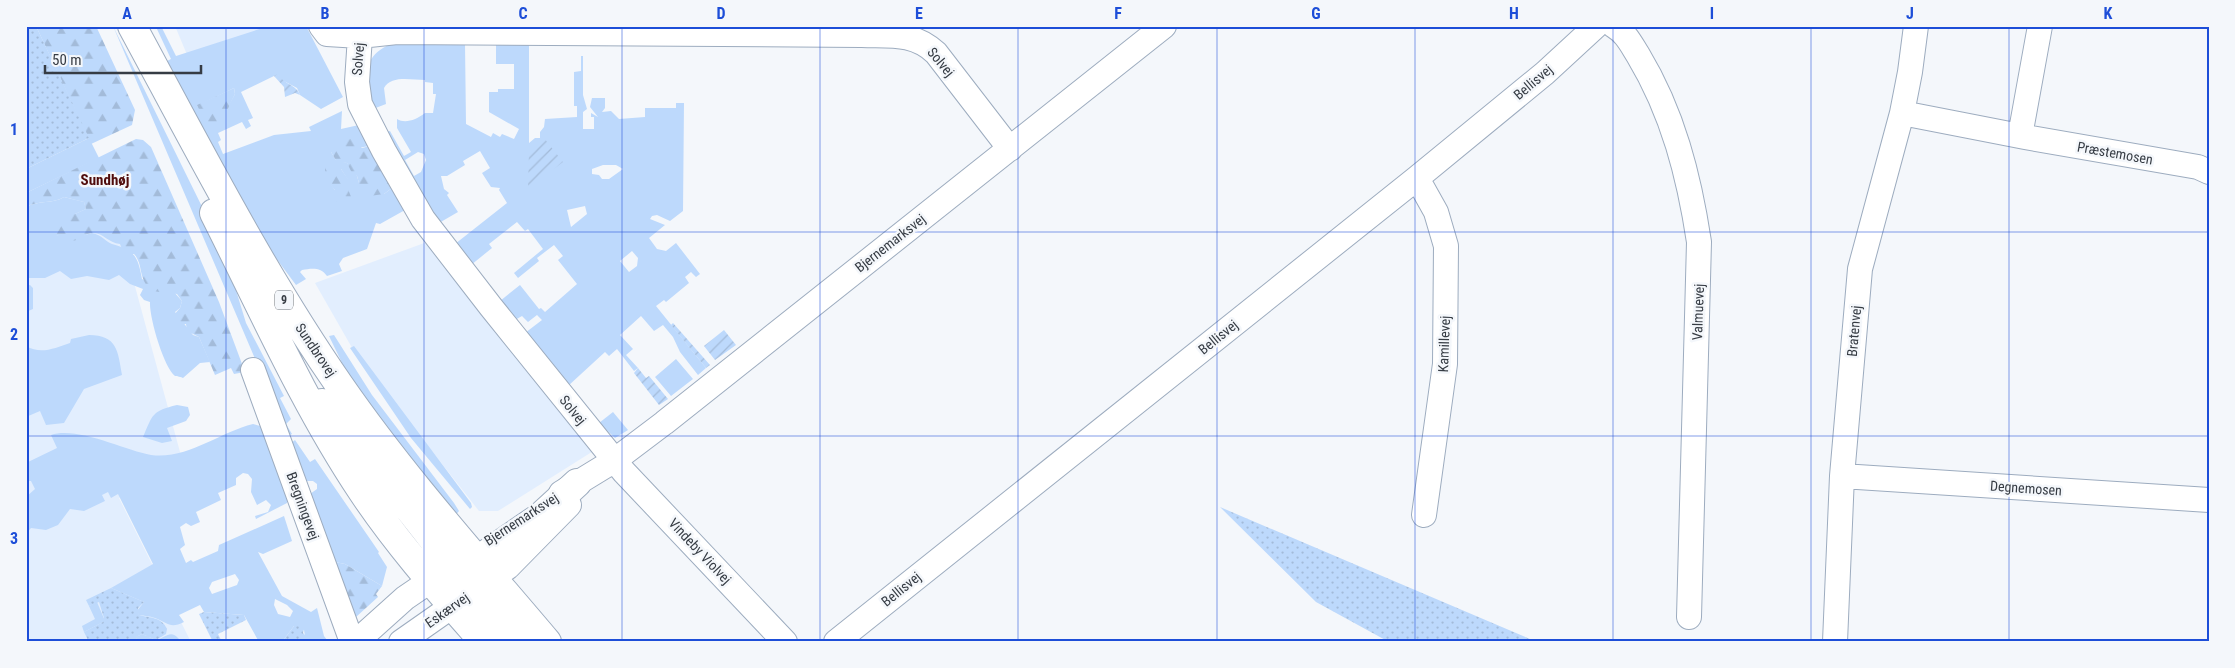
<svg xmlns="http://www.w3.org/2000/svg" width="2235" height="668" viewBox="0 0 2235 668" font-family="'Roboto Condensed',sans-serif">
	<defs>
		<pattern id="forest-firs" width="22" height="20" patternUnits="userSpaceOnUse" patternTransform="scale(1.25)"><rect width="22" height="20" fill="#bdd9fc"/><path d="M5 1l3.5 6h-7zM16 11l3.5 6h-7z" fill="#a3bbd9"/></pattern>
		<pattern id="park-dots" width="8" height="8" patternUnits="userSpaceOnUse" patternTransform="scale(1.25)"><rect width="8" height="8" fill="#bdd9fc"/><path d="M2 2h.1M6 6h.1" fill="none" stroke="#a3bbd9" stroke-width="1.8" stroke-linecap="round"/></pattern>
		<pattern id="garden-furrows" width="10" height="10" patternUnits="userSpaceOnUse" patternTransform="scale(1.25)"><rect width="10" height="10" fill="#bdd9fc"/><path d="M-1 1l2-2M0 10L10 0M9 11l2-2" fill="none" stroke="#a3bbd9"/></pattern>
	</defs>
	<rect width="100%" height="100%" fill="#f4f7fb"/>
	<path fill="#e2eefe" d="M 175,26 L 276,26 L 188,57 Z
		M 108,187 L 183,463 L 119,498 L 191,642 L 26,642 L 26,216 Z
		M 427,242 L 595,450 L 498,511 L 479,511 L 355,353 L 315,283 Z"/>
	<path fill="#bdd9fc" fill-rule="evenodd" d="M 113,26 L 215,233 L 228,264 L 246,323 L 284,396 L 280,398 L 291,419 L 286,424 L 292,434 L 288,436 Z
		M 161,26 L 176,56 L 269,26 L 306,26 L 343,97 L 321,109 L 300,95 L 297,88 L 280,79 L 278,75 L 274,76 L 241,92 L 253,118 L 248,120 L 251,126 L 246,129 L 242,122 L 218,133 L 221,140 L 218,142 L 223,154 L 274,135 L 311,131 L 309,127 L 342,111 L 341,129 L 359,125 L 370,146 L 331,152 L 336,160 L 347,163 L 357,176 L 359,183 L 384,194 L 392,188 L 405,210 L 380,224 L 376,223 L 367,249 L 343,258 L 339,264 L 342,271 L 327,276 C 321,267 312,268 302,270 L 300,272 L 306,279 L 296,285 L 243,214 L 165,62 L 171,59 L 156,27 ZM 234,88 L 235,94 L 223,116 L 197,106 ZM 333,169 L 341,169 L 348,180 L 349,185 L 335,190 L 326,178 Z
		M 398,42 L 465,44 L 466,124 L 491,137 L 493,133 L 500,137 L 502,134 L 514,139 L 519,129 L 489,112 L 489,92 L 498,92 L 498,89 L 514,89 L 514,64 L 496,64 L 496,44 L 529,45 L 529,143 L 535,138 L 540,138 L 540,132 L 544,127 L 545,119 L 577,117 L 577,106 L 574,106 L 574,72 L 581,71 L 581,56 L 583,56 L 583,95 L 587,109 L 583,112 L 583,129 L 594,129 L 594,117 L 591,117 L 591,113 L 598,117 L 590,107 L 592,98 L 605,98 L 605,108 L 602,112 L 611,111 L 619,119 L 645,117 L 645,108 L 676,108 L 676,103 L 684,103 L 683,211 L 670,221 L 657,215 L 652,216 L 650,219 L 665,225 L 649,238 L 657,249 L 666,251 L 676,243 L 700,274 L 696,277 L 691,272 L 685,277 L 689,283 L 666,302 L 664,300 L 656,306 L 706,368 L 698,375 L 680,352 L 673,337 L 663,325 L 654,331 L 641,316 L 620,335 L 633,349 L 626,355 L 638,368 L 634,371 L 617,349 L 609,356 L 605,352 L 568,386 L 525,333 L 542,320 L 537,315 L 528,322 L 522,316 L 515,320 L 500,301 L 520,285 L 539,309 L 541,308 L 545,312 L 577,284 L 558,260 L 563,256 L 554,245 L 537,258 L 539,261 L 518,278 L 514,273 L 543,249 L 528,229 L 525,231 L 517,222 L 489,244 L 492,248 L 471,265 L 455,244 L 507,203 L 499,190 L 500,188 L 491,187 L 482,173 L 490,168 L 480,151 L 463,161 L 465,165 L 447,176 L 441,176 L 444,189 L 449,193 L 447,195 L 458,212 L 439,223 L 386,132 L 390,131 L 404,156 L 411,152 L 397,128 L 397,119 C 405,124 416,120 425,113 L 433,113 L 436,94 L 433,94 L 433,83 L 425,82 L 425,80 C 411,80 391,75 384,88 L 386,104 L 373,109 C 358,81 364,50 398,42 ZM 418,152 L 424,154 L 426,160 L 421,172 L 414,176 L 405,160 ZM 603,165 L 616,165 L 623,169 L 609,179 L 602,179 L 599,175 L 592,174 L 592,169 ZM 585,206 L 587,214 L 571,227 L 567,210 ZM 632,251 L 638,258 L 637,266 L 629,272 L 620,261 Z
		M 89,138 L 99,158 L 26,193 L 26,169 Z
		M 64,197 L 84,202 L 86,209 L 75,214 L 56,235 C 75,239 75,238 92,233 C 102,235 106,242 112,244 C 135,250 138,257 142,279 L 171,293 L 174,292 L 182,301 L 180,308 L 175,312 L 193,335 L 199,337 L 210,362 L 200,363 L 183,378 C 182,377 176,376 175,376 C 164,368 149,317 150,302 L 144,300 L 140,295 L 143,289 L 130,284 L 119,275 L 109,280 L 87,276 L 71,279 L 60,271 L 45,278 L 26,278 L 26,229 L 29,226 L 26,207 C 39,200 53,204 64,197 Z
		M 30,285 L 33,288 L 33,309 L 26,312 L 26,286 Z
		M 89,335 C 117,335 118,351 122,375 L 84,389 L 64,423 L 46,425 L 40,411 L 26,417 L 26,346 C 41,355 55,348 70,343 L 71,339 Z
		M 334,335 L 372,395 L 454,503 L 459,511 L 454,517 L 359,398 L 329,336 Z
		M 354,346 L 471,503 L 472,507 L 470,509 L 411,438 L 350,348 Z
		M 676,359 L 693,379 L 671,396 L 655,377 Z
		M 177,405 L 188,407 L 190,415 L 186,421 L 167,428 L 172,441 L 162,443 L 143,437 C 153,414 152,411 177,405 Z
		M 613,412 L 628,430 L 615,438 L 599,423 Z
		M 253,424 L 260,426 L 262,429 L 287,498 L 287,503 L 256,519 L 255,516 L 268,512 L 271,505 L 266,500 L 257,505 L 251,492 L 252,479 L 248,474 L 243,473 L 236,478 L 236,485 L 218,493 L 221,500 L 196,512 L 200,522 L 191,526 L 186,523 L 180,527 L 185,545 L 180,549 L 186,563 L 191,560 L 193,562 L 218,551 L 219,545 L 284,516 L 292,541 L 263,554 L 258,552 L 282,596 L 311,612 L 317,608 L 324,636 L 327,640 L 325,642 L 306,642 L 304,630 L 294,626 L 282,642 L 259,642 L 244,615 L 204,612 L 200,605 L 179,615 L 184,622 C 170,629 168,623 155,618 C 149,616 145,616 139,615 L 137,611 L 144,602 L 111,588 L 153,564 L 118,494 L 111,498 L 108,492 L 102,495 L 105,501 L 84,511 L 70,509 L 58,525 L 46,530 L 31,528 L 26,534 L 26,497 L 35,489 L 31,481 L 26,481 L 26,463 L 57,448 L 51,435 C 77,426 124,450 151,455 C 187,460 220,432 253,424 ZM 235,574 L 239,580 L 237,585 L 212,594 L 209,588 L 212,582 ZM 275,599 L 287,605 L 293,611 L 290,617 L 278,614 L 274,605 Z
		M 295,440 L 310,462 L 315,459 L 379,552 L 378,553 L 387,567 L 382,586 L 345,564 L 335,562 L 310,494 L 317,489 L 317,484 L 313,481 L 306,481 L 291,443 Z
		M 97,602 L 105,621 L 84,632 L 82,626 L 95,619 L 89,606 Z"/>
	<path fill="url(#forest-firs)" d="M 36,26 L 96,26 L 135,110 L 132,125 L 91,144 Z
		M 234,88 L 235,94 L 221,123 L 209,130 L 197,105 Z
		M 339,138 L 350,138 L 362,148 L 370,146 L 392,188 L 384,194 L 355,198 L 355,193 L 359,183 L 357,176 L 352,173 L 347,163 L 337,162 L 331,152 L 331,143 Z
		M 136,139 L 143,140 L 151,147 L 219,302 L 245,372 L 234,374 L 231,368 L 215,375 L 199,337 L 187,331 L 186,324 L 178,324 L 173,316 L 180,308 L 182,301 L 177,294 L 152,291 C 137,278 144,265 134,254 L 124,254 L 120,244 C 108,243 104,233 93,233 C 86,233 80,240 73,241 L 56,235 L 53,226 C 59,222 61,217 67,213 L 75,214 L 86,209 L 84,202 L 64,197 C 53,204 39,200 26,207 L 26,193 Z
		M 327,166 L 333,169 L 341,169 L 348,179 L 353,181 L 352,187 L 347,187 L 352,199 L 330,202 L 335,190 L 326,180 L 325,168 Z
		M 335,562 L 345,564 L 382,586 L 376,594 L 378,597 L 356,617 Z
		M 142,634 L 156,640 C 166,638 170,629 179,639 L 174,642 L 138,642 L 136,637 Z"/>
	<path fill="url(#park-dots)" d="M 26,26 L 36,26 L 89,138 L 26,169 Z
		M 1220,507 L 1537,642 L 1389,642 L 1316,602 Z
		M 111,588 L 144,602 L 138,608 L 139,615 C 150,618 162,617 167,629 L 166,634 L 156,640 L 142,634 L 136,637 L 138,642 L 89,642 L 84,632 L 103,622 L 104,618 L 99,602 L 89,606 L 86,600 Z
		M 204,612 L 244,615 L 246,620 L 218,634 L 222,642 L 213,642 L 199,614 Z
		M 300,625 L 304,629 L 303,633 L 306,636 L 306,642 L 282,642 L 294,626 Z"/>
	<path fill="url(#garden-furrows)" d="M 278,74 C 283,84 296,84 300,95 L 295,93 L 285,97 L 284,87 L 274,76 Z
		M 544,138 L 563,162 L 528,189 L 529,150 Z
		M 673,323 L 710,365 L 706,368 L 671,325 Z
		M 724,330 L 736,345 L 715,360 L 704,346 Z
		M 638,368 L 646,378 L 649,376 L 668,399 L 659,405 L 634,373 Z"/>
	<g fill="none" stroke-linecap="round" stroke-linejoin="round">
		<g stroke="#9dacbf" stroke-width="26">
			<path id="minor" d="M 321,26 L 327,34 L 360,36 L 397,32 L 862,35 C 890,36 914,32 936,53 L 1010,149
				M 1614,26 C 1626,33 1631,44 1638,55 C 1673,113 1689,176 1699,242 L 1689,617
				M 360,36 L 357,82 L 360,104 L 384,151 L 423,219 L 491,307 L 624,472 L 785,642
				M 1902,113 L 2025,137 L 2198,167 L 2209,172
				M 2020,136 L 2040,26
				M 1417,178 L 1436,212 L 1446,246 L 1445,364 L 1424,515
				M 253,370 L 352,642
				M 1842,476 L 2209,500
				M 561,493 L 615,460 L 664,423 L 1164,26
				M 356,642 L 405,598 L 446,570
				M 401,642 L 508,567 L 569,505
				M 836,642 L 1417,178 L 1545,73 L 1596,26
				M 1835,642 L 1842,476 L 1860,269 L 1902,113 L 1910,72 L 1916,26"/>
		</g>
		<g stroke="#9dacbf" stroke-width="30">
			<path id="major" d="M 132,26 C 198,148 261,272 340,386 C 403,477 476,558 547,642
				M 214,213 C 261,306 304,404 362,491 C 398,545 441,593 484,642
				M 322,403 L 363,450 L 453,565 C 465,576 476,580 493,578
				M 463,570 L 540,517 L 577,483
				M 447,579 L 466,586 L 473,592 L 517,642"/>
		</g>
		<use href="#minor" stroke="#fff" stroke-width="24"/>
		<use href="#major" stroke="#fff" stroke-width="28"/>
	</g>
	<path fill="none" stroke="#1d4ed8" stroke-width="1" stroke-opacity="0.55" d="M 226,26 L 226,642M 424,26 L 424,642M 622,26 L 622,642M 820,26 L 820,642M 1018,26 L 1018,642M 1217,26 L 1217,642M 1415,26 L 1415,642M 1613,26 L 1613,642M 1811,26 L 1811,642M 2009,26 L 2009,642M 26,232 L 2209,232M 26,436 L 2209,436"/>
	<g text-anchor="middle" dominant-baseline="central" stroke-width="5" stroke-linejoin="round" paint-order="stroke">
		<rect fill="#f4f7fb" stroke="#6f747b" stroke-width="1" x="275" y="290.5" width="18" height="19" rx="4"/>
		<g font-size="12" font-weight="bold" fill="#363c44">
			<text x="284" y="300">9</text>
		</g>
		<g font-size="14" fill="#363c44" stroke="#f4f7fb">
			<text transform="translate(358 59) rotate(-86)">Solvej</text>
			<text transform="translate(941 62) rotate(50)">Solvej</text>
			<text transform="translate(1533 82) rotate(-40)">Bellisvej</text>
			<text transform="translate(2115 153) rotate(10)">Præstemosen</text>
			<text transform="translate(890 243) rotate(-38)">Bjernemarksvej</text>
			<text transform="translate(1698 312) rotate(-88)">Valmuevej</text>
			<text transform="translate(1854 331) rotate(-85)">Bratenvej</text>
			<text transform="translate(1218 337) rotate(-39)">Bellisvej</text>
			<text transform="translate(1444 344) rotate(-88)">Kamillevej</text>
			<text transform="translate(316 350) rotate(56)">Sundbrovej</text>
			<text transform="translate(573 410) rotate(51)">Solvej</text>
			<text transform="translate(2026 488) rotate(4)">Degnemosen</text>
			<text transform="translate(303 506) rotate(70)">Bregningevej</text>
			<text transform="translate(521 519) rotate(-33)">Bjernemarksvej</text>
			<text transform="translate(700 551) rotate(47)">Vindeby Violvej</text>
			<text transform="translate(901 589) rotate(-39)">Bellisvej</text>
			<text transform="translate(447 610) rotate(-35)">Eskærvej</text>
		</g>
		<g font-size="15" font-weight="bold" fill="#500c0b" stroke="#f4f7fb">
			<text x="105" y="180">Sundhøj</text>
		</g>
	</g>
	<rect width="2235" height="668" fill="none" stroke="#f4f7fb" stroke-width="55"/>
	<path d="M45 65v8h156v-8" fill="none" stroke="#363c44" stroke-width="2.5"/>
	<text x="52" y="65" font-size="15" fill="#363c44" stroke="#f4f7fb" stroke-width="4" paint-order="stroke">50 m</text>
	<rect x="28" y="28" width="2180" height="612" fill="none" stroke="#1d4ed8" stroke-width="2"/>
	<g font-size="16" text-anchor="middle" font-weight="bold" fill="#1d4ed8">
		<text x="127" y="19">A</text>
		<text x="325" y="19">B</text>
		<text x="523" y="19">C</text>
		<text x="721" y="19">D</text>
		<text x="919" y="19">E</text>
		<text x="1118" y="19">F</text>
		<text x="1316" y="19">G</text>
		<text x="1514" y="19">H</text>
		<text x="1712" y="19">I</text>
		<text x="1910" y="19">J</text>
		<text x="2108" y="19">K</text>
		<text x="14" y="135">1</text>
		<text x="14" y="340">2</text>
		<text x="14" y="544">3</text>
	</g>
</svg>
